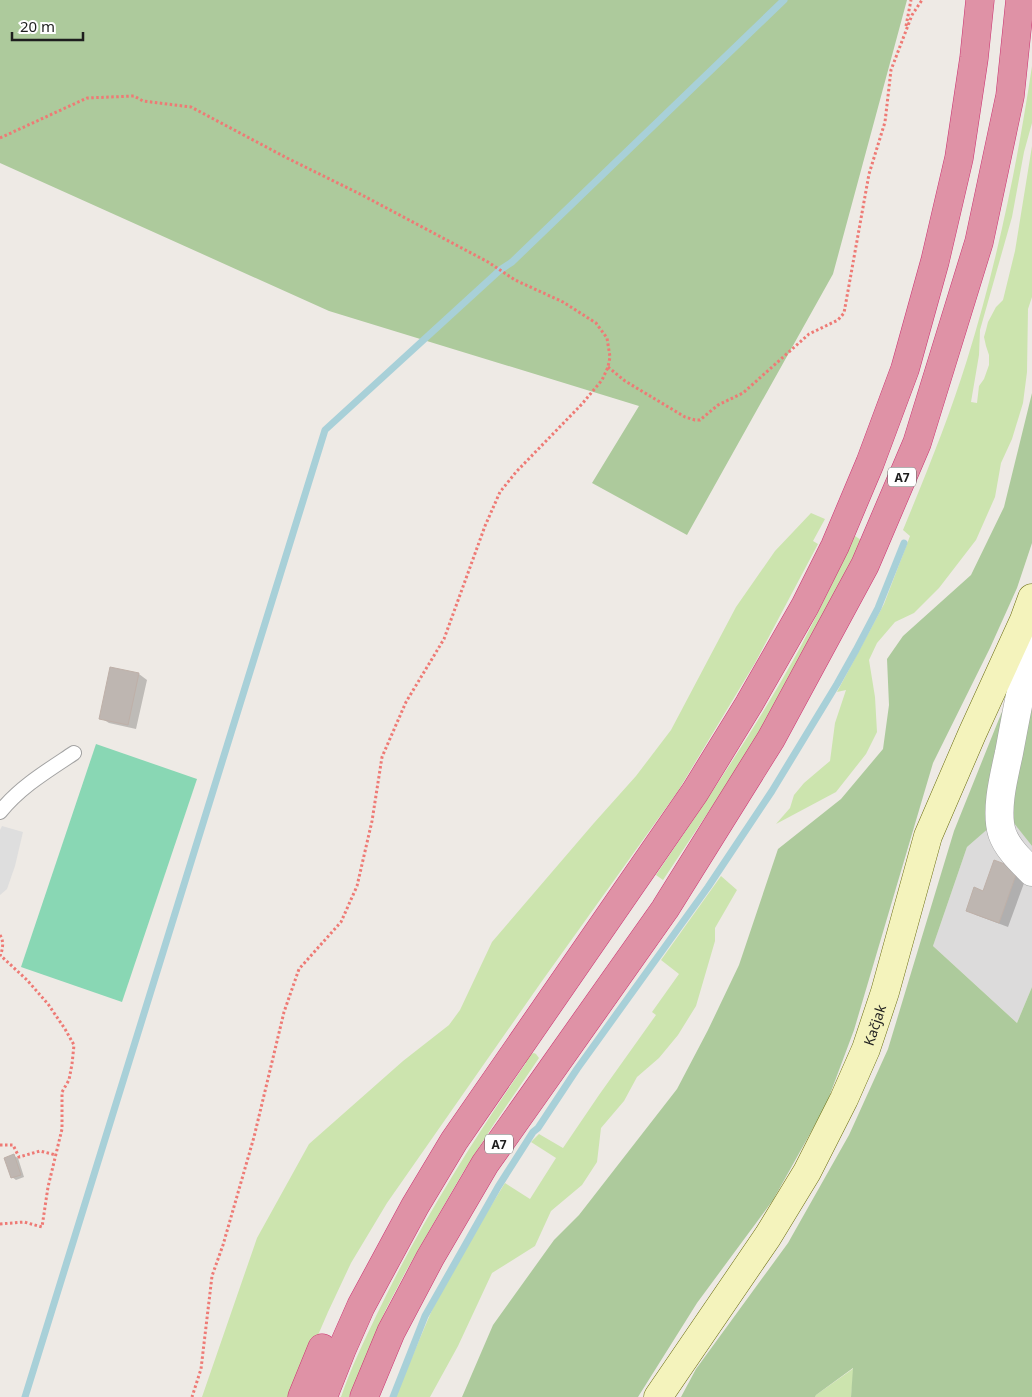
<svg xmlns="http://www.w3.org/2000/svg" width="1032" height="1397" viewBox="0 0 1032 1397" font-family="'Noto Sans',sans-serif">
	<rect width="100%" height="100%" fill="#eeeae5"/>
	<path fill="#dcdbdb" d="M 1006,812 L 1032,846 L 1032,987 L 1017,1023 L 933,946 L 967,847 Z"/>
	<path fill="#cce4ae" d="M 1032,66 L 1032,123 L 1024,152 L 1012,217 L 980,330 L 979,355 L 971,402 L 977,403 L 979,386 L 984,379 L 989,365 L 989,355 L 986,346 L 984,337 L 986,330 L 988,322 L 996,307 L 1003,300 L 1015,251 L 1032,146 L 1032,297 L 1028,309 L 1027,372 L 1023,403 L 1012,439 L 1001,463 L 995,497 L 976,540 L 939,588 L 914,613 L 895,622 L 877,643 L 869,660 L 875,697 L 877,732 L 866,754 L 836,792 L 776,824 L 790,808 L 794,795 L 804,783 L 824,766 L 830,761 L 835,723 L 846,690 L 837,692 L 884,604 L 910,536 L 903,530 C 926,474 949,418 967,360 C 997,263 1017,166 1032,66 Z
		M 811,513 L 825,519 L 813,541 L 818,544 L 755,663 L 678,791 L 542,981 L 387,1203 L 351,1263 L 328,1312 L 299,1379 L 292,1397 L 202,1397 L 257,1238 L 309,1144 L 403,1061 L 449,1025 L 460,1010 L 492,942 L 594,823 L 636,776 L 671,730 L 736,607 L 775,551 Z
		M 855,536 L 861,540 L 838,591 L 806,653 L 739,766 L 663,880 L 656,875 C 707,800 758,725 801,646 C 820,610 837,573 855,536 Z
		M 721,876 L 737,890 L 715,928 L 715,941 L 696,1006 L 678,1035 L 659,1058 L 637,1077 L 624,1101 L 601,1128 L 597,1162 L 582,1185 L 551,1211 L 535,1246 L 492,1273 L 458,1346 L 430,1397 L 395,1397 L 432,1310 L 465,1248 L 505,1183 L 530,1199 L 556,1158 L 531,1142 L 539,1134 L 563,1148 L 599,1095 L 656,1015 L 652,1012 L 679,974 L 661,960 Z
		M 534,1053 L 536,1054 L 539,1058 L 494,1124 L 462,1174 L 406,1271 L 386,1309 L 349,1397 L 341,1397 C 351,1368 364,1341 377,1314 C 419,1226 471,1143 526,1063 L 524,1061 L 530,1054 Z
		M 854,1368 L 851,1397 L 815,1397 L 816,1395 Z"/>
	<path fill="#adca9c" d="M 0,0 L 907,0 L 833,274 L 687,535 L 592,483 L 639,406 L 329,311 L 0,163 Z
		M 1032,393 L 1032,543 L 1017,588 L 990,648 L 933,763 L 854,1030 L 826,1105 L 773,1200 L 697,1303 L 638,1397 L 462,1397 L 493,1325 L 554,1240 L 579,1215 L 677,1089 L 708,1030 L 739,965 L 778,849 L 841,799 L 883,749 L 889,705 L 887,659 L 903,636 L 971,575 L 1004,507 Z
		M 1032,651 L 1032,846 L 1006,813 L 967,847 L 933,946 L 1017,1023 L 1032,987 L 1032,1397 L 851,1397 L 853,1368 L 816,1395 L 815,1397 L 681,1397 L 696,1369 L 788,1243 L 849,1135 L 888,1049 L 954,831 L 1001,714 Z"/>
	<path fill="#89d7b4" d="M 96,744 L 197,779 L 122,1002 L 21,967 Z"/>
	<path fill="#dedede" d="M 2,826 L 23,832 L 15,866 L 7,889 L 0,895 L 0,830 Z"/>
	<path fill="#0003" d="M 139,674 L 147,680 L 136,729 L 109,723 L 101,718 Z
		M 1018,870 L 1027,875 L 1008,927 L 976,915 L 968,910 L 984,892 Z
		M 14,1156 L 18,1158 L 24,1177 L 16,1180 L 12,1177 Z"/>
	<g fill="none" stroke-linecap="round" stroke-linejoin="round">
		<path stroke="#a8d0d8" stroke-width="7" d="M 25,1397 L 325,430 L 500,270 L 512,262 L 784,0
			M 393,1397 L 425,1316 L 498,1187 L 533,1132 L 538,1128 L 577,1069 L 708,887 L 772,791 L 837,684 L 856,650 L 878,608 L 904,543"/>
	</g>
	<path fill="#beb6b1" stroke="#beb0a8" d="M 110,667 L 139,673 L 128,725 L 99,719 Z
		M 994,860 L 1018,869 L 999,923 L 966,911 L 974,887 L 983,891 Z
		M 14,1154 L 21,1175 L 11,1178 L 4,1158 Z"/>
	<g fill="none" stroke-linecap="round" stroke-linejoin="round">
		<g stroke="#a2a2a2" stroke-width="16">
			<path id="lane" d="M 0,812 C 20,787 47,771 74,753"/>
		</g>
		<g stroke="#a2a2a2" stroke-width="29">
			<path id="street" d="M 1032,640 C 1023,677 1016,715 1009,753 C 1004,776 995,810 1002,833 C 1007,848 1021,861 1032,872"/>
		</g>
		<g stroke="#686c0d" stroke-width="29">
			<g id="secondary">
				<path id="s1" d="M 658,1397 L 768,1236 L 807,1172 L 844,1099 L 866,1049 L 885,992 L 928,836 L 972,734 L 1024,620 L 1032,598"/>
			</g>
		</g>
		<g stroke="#cb3271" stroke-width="29">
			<path id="highway" d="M 302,1397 L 322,1348
				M 323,1397 L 342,1349 L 361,1306 L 415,1206 L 454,1141 L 695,792 L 749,704 L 805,606 L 835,546 L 870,463 L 905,369 L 935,261 L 959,158 L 974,58 L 980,0
				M 364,1397 L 391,1332 L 430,1258 L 485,1164 L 665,909 L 771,739 L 865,565 L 917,443 L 979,242 L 1010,96 L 1020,0"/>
		</g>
		<path stroke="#ee7a75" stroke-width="3" stroke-dasharray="2.5 2.5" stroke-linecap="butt" d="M 906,26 L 911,0
			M 0,138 L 87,98 L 134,96 L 143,101 L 191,107 L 287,158 L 362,195 L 488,262 L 515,280 L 563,302 L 596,323 L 607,338 L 610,357 L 608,367 L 602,380 L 582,404 L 516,472 L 500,492 L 485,526 L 444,639 L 406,702 L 382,757 L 372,821 L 357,886 L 341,922 L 299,969 L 284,1012 L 254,1137 L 223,1245 L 212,1276 L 201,1369 L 192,1397
			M 608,367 L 625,381 L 685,417 L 695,420 L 700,420 L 718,405 L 743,393 L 809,334 L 838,320 L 844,313 L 869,174 L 885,122 L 891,70 L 912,15 L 922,0
			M 0,935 C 4,941 3,949 0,956
			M 0,1145 L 13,1145 L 19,1157 L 40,1151 L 56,1155
			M 0,1224 L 24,1222 L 42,1227 L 48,1187 L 62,1129 L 62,1092 L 69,1080 L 72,1064 L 74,1045 L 65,1029 L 48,1004 L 27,980 L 0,955"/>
		<use href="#lane" stroke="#fff" stroke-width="14"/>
		<use href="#street" stroke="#fff" stroke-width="28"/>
		<use href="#secondary" stroke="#f4f3bc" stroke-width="28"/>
		<use href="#highway" stroke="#df92a6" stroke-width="28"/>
	</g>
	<g text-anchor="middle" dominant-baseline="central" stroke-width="4" stroke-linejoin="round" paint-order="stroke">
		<g fill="#fff" stroke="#626262" stroke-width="1">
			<rect x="888" y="467.5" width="28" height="19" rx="4"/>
			<rect x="485" y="1134.5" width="28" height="19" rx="4"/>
		</g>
		<g font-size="12" font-weight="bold" fill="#1e1e1e">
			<text x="902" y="477">A7</text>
			<text x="499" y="1144">A7</text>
		</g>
		<g font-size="14" fill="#1e1e1e" stroke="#fff">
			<text stroke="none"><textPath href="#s1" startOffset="432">Kačjak</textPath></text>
		</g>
	</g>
	<path d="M12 32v8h71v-8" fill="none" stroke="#1e1e1e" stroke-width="2.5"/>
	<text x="20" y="32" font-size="15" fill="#1e1e1e" stroke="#ffffff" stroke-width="4" paint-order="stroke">20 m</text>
</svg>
